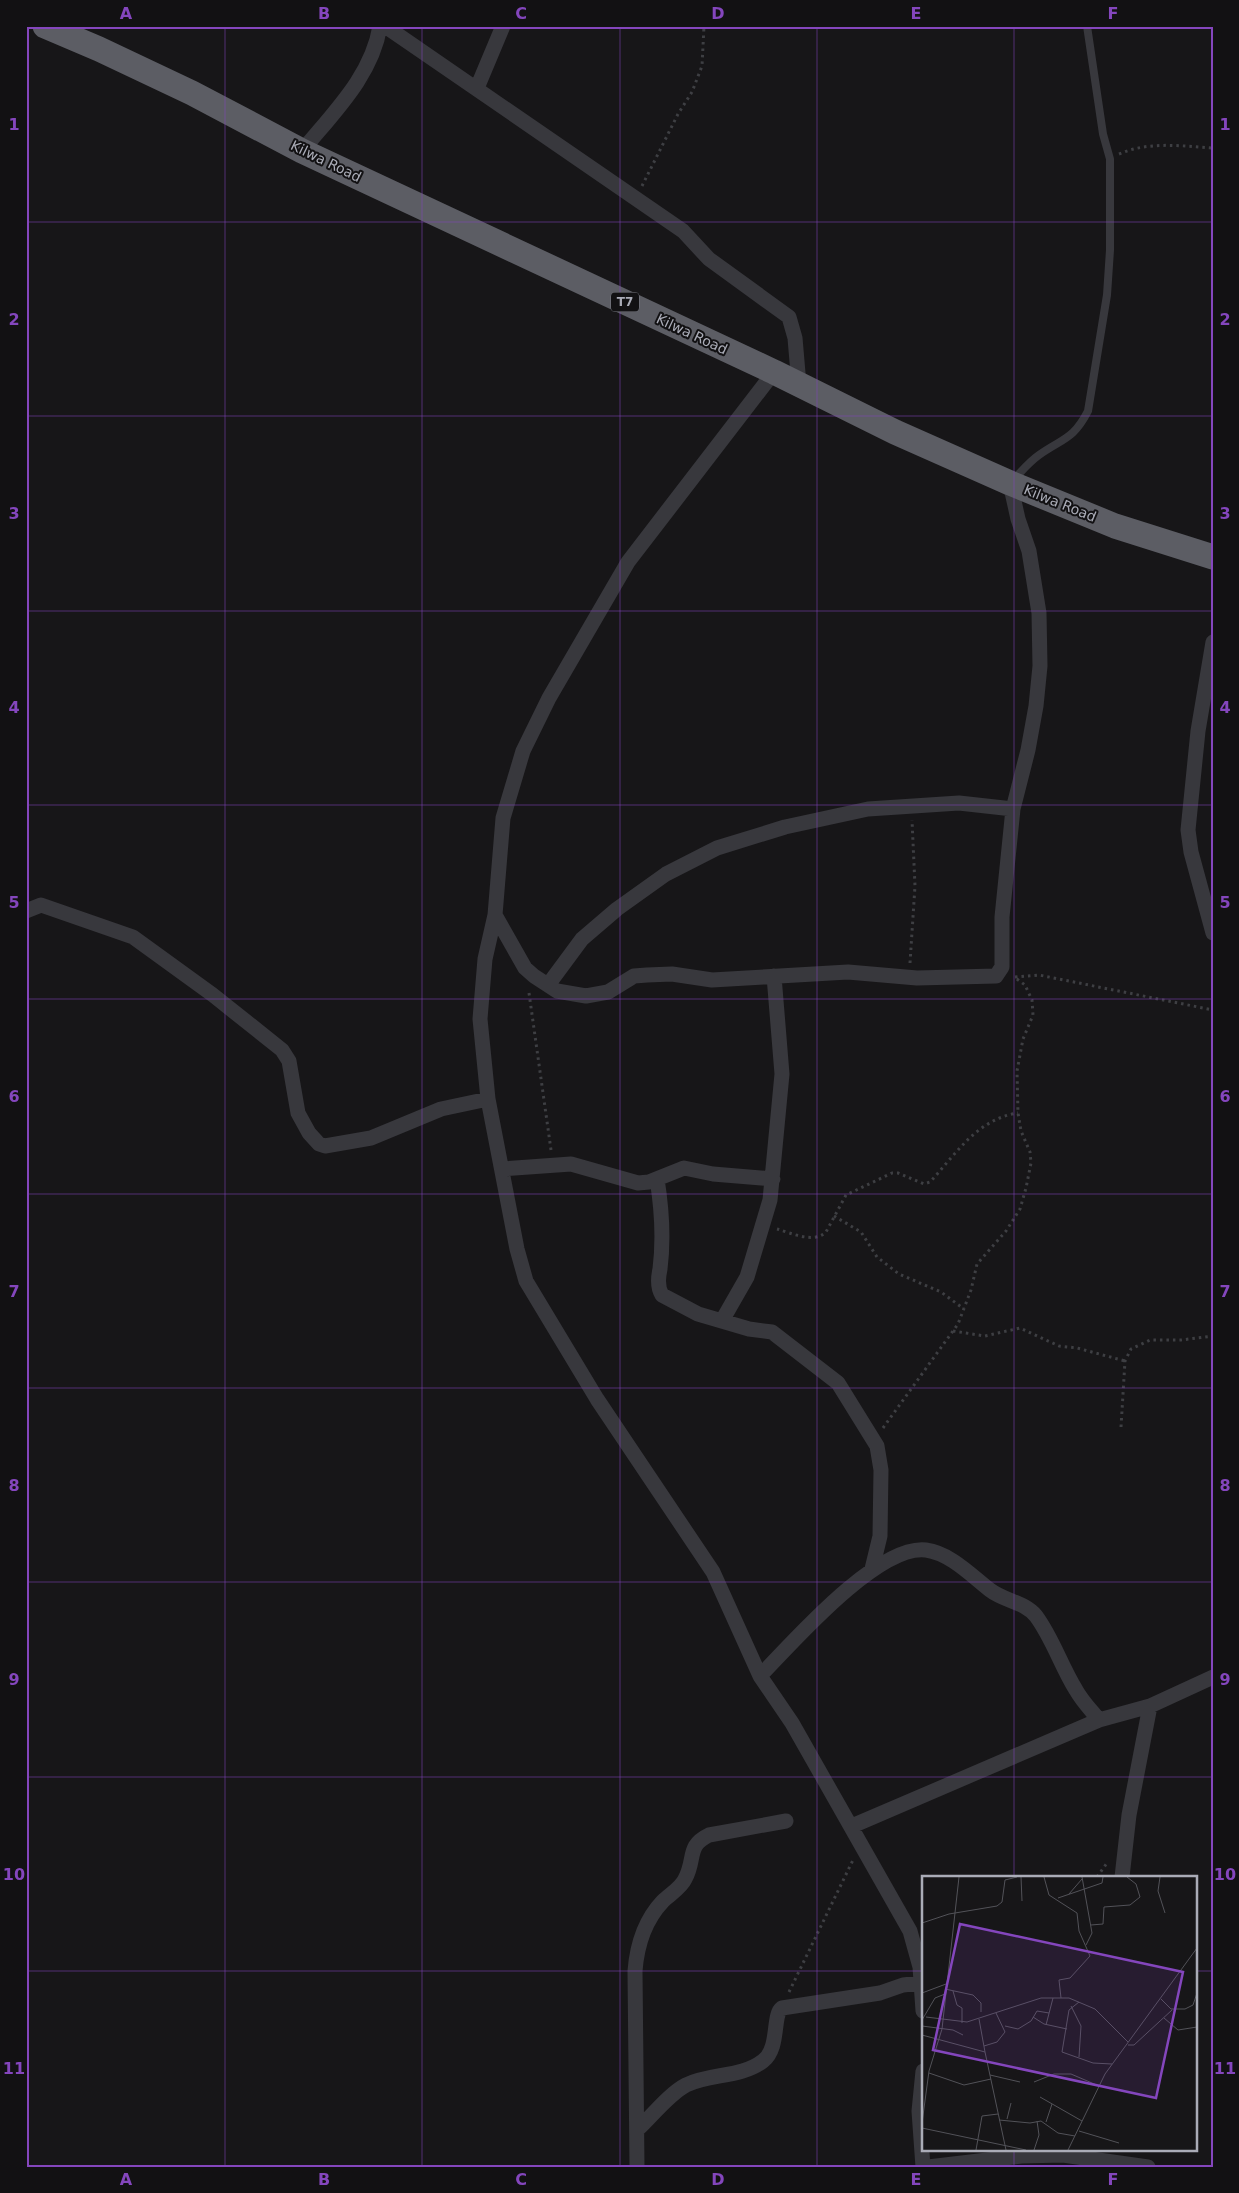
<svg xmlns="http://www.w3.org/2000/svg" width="1239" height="2193" viewBox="0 0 1239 2193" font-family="'DejaVu Sans',sans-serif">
	<rect width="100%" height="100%" fill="#171618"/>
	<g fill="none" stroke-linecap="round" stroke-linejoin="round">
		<path stroke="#3e3f43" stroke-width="3" stroke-dasharray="2.5 4" stroke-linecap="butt" d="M 1119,154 C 1149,141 1181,146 1213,148
			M 642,186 L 678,114 L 692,92 L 702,66 L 704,26
			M 910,963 L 915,886 L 912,820
			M 1015,977 L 1039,975 L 1213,1010
			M 529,993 L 551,1150
			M 834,1216 L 861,1232 L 877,1257 L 899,1274 L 941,1292 L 964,1309
			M 777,1229 C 791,1233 814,1244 826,1232 L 846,1195 L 892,1173 L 898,1173 L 924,1184 L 930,1182 C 956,1154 977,1119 1018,1113
			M 953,1331 L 985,1336 L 1020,1328 L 1059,1346 L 1077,1348 L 1125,1361
			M 1121,1427 L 1125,1361 L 1131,1349 L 1150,1340 L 1181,1340 L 1213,1336
			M 883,1428 L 958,1324 L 971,1290 L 977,1264 L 1006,1231 L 1020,1209 L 1026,1188 L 1031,1163 L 1030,1152 L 1021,1131 L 1018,1113 L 1017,1071 L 1023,1039 L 1033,1015 L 1032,1000 L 1025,985 L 1014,977
			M 1097,1877 L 1107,1863
			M 789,1992 L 853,1860"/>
		<path stroke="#38383d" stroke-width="8" d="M 1013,480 C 1021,472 1029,462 1039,455 C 1063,438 1073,440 1088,411 L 1107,295 L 1110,250 L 1110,159 L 1103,134 L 1087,26"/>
		<path stroke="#38383d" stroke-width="15" d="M 385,26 L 683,231 L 709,259 L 789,317 L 795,338 L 799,385
			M 477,88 L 503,26
			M 302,151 C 333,113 372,76 380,26
			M 774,372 L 628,562 L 549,698 L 523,751 L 503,818 L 495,915 L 485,959 L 480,1019 L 488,1099 L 517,1249 L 526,1281 L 597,1399 L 713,1572 L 760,1676 L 792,1723 L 910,1931 L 920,1967 L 923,2011
			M 1213,642 L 1198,731 L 1188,830 L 1191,852 L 1213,933
			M 26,911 L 41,905 L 133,937 L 213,995 L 282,1050 L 289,1061 L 298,1113 L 309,1133 L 319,1144 L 325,1146 L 371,1138 L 441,1109 L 488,1099
			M 495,915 L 525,968 L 534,976 L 557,991 L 586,996 L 608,992 L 634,976 L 647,975 L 672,974 L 712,980 L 848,972 L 917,978 L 996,976 L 1002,967 L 1002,917 L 1013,809 L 1028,750 L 1036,706 L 1040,666 L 1039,613 L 1029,551 L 1018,519 L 1010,483
			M 548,985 L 582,939 L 617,909 L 666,874 L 717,848 L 785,827 L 868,809 L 959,803 L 1013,809
			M 502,1169 L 571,1164 L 638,1183 L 649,1182 L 684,1168 L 713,1174 L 773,1179
			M 657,1179 C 662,1210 664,1237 660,1269 C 658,1278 657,1287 662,1295 L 698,1314 L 749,1329 L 772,1332 L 838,1383 L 877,1446 L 881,1470 L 880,1536 L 872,1569
			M 723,1319 L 747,1277 L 770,1200 L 782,1074 L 774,976
			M 760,1676 C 792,1643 878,1544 926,1550 C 950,1553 972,1576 990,1590 C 1004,1601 1025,1602 1036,1616 C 1053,1639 1061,1666 1076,1690 C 1082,1701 1091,1710 1099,1720
			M 852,1826 L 1099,1720 L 1150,1706
			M 1122,1877 L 1129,1815 L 1150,1706 L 1213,1677
			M 923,2071 L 919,2111 L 923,2167
			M 638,2129 C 652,2116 669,2094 686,2085 C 710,2073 741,2078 763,2061 C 780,2048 772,2015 782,2008 L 880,1993 L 903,1985 L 921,1983
			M 637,2167 L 635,1971 C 637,1945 644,1921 663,1901 C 670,1894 681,1888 685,1879 C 696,1859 686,1846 709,1835 L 786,1821
			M 928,2167 L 1021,2156 L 1063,2155 L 1148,2167"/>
		<path stroke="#5c5d64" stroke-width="25" d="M 45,26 L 99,49 L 192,93 L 302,151 L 774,372 L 895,432 L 1010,483 L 1115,526 L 1213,557"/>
	</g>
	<path fill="none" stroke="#8446bd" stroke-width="1" stroke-opacity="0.55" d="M 225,26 L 225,2167M 422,26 L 422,2167M 620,26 L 620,2167M 817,26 L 817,2167M 1014,26 L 1014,1877M 26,222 L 1213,222M 26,416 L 1213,416M 26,611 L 1213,611M 26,805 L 1213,805M 26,999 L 1213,999M 26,1194 L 1213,1194M 26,1388 L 1213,1388M 26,1582 L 1213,1582M 26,1777 L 1213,1777M 26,1971 L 923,1971M 1195,1971 L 1213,1971M 1014,2149 L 1014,2167"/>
	<g text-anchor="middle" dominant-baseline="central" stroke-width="4" stroke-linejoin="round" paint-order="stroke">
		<rect fill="#121113" stroke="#7c7e86" stroke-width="1" x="611" y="292.5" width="28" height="19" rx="4"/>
		<g font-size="12" font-weight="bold" fill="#aaacb7">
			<text x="625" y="302">T7</text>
		</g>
		<g font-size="14" fill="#aaacb7" stroke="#121113">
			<text transform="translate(326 161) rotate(26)">Kilwa Road</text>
			<text transform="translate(692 334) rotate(25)">Kilwa Road</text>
			<text transform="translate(1060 503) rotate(22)">Kilwa Road</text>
		</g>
	</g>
	<g transform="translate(922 1876)">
		<rect width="275" height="275" fill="#171618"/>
		<path fill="none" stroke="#525258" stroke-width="1" d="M 99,1 L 100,25M 122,1 L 127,19 L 155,37 L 157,55 L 168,80 L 148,102 L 137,104 L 139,122M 160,1 L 170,57 L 164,69M 238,1 L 236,15 L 243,37M 147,18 L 160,3M 136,22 L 180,7 L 181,1M 0,47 L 27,38 L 75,30 L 80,26 L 83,4 L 95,1M 169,49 L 181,48 L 182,31 L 208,29 L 218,21 L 214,8 L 205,1M 23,113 L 51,119 L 59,127 L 59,136M 31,115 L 35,129 L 40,132 L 40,147M 0,117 L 24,108M 239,123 L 249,133 L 263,133 L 271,129 L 275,117M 157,126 L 147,134 L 140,176 L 171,187 L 190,188M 149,130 L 159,150 L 157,181M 4,141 L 45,146 L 119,122 L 147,122 L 173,133 L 206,166M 111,141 L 122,148 L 145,153M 242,142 L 256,154 L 275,151M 57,143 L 63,176M 0,144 L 13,122 L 23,118M 124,149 L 131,122M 0,150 L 31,154 L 41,159M 83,150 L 96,153 L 109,145 L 115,135 L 127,137M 0,159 L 63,176 L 84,274M 206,169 L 212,169 L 250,134M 62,170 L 75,166 L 83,156 L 74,137M 7,197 L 42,209 L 69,203M 68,199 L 98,206M 112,206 L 132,198 L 149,198 L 177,210M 118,221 L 160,245M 85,243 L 89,227M 77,244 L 108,247 L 119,245 L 136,257 L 153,260M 124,246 L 130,228M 0,247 L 7,195 L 20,153 L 37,1M 0,252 L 104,274M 157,255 L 197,267M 54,274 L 60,240 L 76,238M 112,274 L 117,259 L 115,245M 146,274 L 183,198 L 275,72"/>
		<path fill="#8446bd" fill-opacity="0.15" stroke="#8446bd" stroke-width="2.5" d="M 38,48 L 261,96 L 234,222 L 11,174 Z"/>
		<rect width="275" height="275" fill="none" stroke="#aaacb7" stroke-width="2.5"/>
	</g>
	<rect width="1239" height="2193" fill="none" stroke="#121113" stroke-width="55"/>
	<rect x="28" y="28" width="1184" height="2138" fill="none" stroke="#8446bd" stroke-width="2"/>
	<g font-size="16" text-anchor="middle" font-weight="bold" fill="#8446bd">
		<text x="126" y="19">A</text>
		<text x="324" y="19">B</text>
		<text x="521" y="19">C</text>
		<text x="718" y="19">D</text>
		<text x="916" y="19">E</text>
		<text x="1113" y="19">F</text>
		<text x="14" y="130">1</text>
		<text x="1225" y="130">1</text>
		<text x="14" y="325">2</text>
		<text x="1225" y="325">2</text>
		<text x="14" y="519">3</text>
		<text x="1225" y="519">3</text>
		<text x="14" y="713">4</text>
		<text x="1225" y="713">4</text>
		<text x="14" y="908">5</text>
		<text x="1225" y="908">5</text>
		<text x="14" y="1102">6</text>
		<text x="1225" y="1102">6</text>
		<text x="14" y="1297">7</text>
		<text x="1225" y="1297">7</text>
		<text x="14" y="1491">8</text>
		<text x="1225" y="1491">8</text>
		<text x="14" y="1685">9</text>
		<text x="1225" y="1685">9</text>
		<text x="14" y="1880">10</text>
		<text x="1225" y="1880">10</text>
		<text x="14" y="2074">11</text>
		<text x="1225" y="2074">11</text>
		<text x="126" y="2185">A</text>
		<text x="324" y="2185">B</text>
		<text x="521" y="2185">C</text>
		<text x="718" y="2185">D</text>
		<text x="916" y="2185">E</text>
		<text x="1113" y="2185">F</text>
	</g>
</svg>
